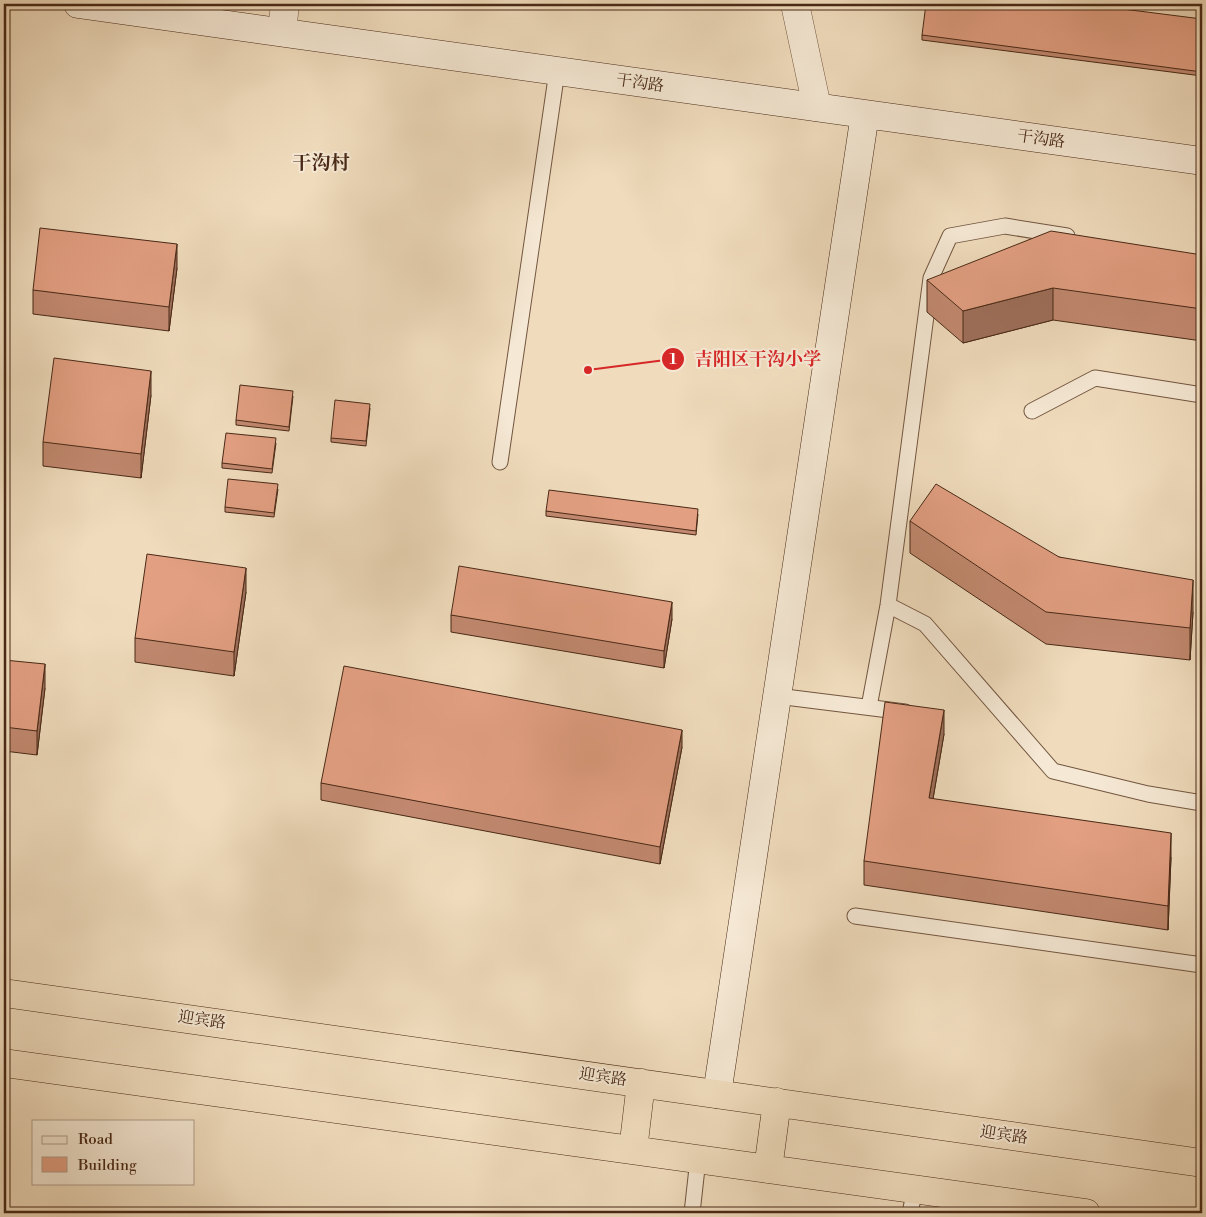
<svg xmlns="http://www.w3.org/2000/svg" width="1206" height="1217" viewBox="0 0 1206 1217" font-family="'Libre Bodoni','Noto Serif SC',serif">
	<rect width="100%" height="100%" fill="#f0dcbd"/>
	<filter id="stains"><feTurbulence type="fractalNoise" baseFrequency=".004" numOctaves="4"/><feColorMatrix values="0 0 0 0 .2 0 0 0 0 .09 0 0 0 0 .02 0 0 0 .5 -.17"/></filter>
	<radialGradient id="worn" r=".72"><stop offset=".6" stop-color="#630" stop-opacity="0"/><stop offset="1" stop-color="#630" stop-opacity=".3"/></radialGradient>
	<g fill="none" stroke-linecap="round" stroke-linejoin="round">
		<g stroke="#735640" stroke-width="17">
			<path id="lane" d="M 1032,411 L 1095,378 L 1202,395
				M 500,462 L 557,71
				M 888,605 L 925,624 L 1053,771 L 1148,794 L 1202,803
				M 777,696 L 905,712
				M 869,707 L 888,605 L 931,278 L 950,236 L 1005,226 L 1067,236
				M 855,916 L 1202,965
				M 692,1213 L 698,1159
				M 910,1213 L 915,1189"/>
		</g>
		<g stroke="#735640" stroke-width="29">
			<path id="street" d="M 795,4 L 817,107
				M 282,32 L 285,4"/>
		</g>
		<g stroke="#492916" stroke-width="29">
			<path id="secondary" d="M 78,4 L 1202,161
				M 717,1094 L 865,114"/>
		</g>
		<g stroke="#492916" stroke-width="29">
			<path id="highway" d="M 4,993 L 1202,1163
				M 4,1063 L 1086,1213
				M 633,1150 L 641,1083
				M 768,1169 L 777,1102"/>
		</g>
		<use href="#lane" stroke="#f5e8d4" stroke-width="15"/>
		<use href="#street" stroke="#f5e8d4" stroke-width="28"/>
		<use href="#secondary" stroke="#f5e8d4" stroke-width="28"/>
		<use href="#highway" stroke="#f0dcbd" stroke-width="28"/>
	</g>
	<path fill="#c28970" stroke="#492916" d="M 1202,19 L 1202,76 L 922,40 L 922,35 Z
		M 1202,255 L 1202,341 L 1053,320 L 963,343 L 927,312 L 927,280 Z
		M 177,268 L 169,331 L 33,314 L 33,290 Z
		M 151,395 L 141,478 L 43,466 L 43,442 Z
		M 293,396 L 289,431 L 236,425 L 236,420 Z
		M 370,408 L 366,446 L 331,442 L 331,438 Z
		M 276,443 L 272,473 L 222,468 L 222,463 Z
		M 278,489 L 274,517 L 225,512 L 225,507 Z
		M 546,511 L 698,514 L 696,535 L 546,516 Z
		M 910,521 L 1059,557 L 1193,612 L 1190,660 L 1046,644 L 910,553 Z
		M 246,592 L 234,676 L 135,662 L 135,638 Z
		M 451,615 L 672,619 L 664,668 L 451,632 Z
		M 4,660 L 45,688 L 37,755 L 4,751 Z
		M 944,734 L 933,799 L 1171,857 L 1168,930 L 864,885 L 864,861 Z
		M 682,747 L 660,864 L 321,800 L 321,783 Z"/>
	<path fill="#9e6f5b" stroke="#492916" d="M 177,244 L 177,268 L 169,331 L 169,307 Z
		M 1053,288 L 1053,320 L 963,343 L 963,311 Z
		M 151,371 L 151,395 L 141,478 L 141,454 Z
		M 246,568 L 246,592 L 234,676 L 234,652 Z
		M 1193,580 L 1193,612 L 1190,660 L 1190,628 Z
		M 672,602 L 672,619 L 664,668 L 664,651 Z
		M 45,664 L 45,688 L 37,755 L 37,731 Z
		M 944,710 L 944,734 L 929,822 L 929,798 Z
		M 682,730 L 682,747 L 660,864 L 660,847 Z
		M 1171,833 L 1171,857 L 1168,930 L 1168,906 Z"/>
	<path fill="#e29f82" stroke="#492916" d="M 926,4 L 1083,4 L 1202,19 L 1202,72 L 922,35 Z
		M 40,228 L 177,244 L 169,307 L 33,290 Z
		M 1051,231 L 1202,255 L 1202,309 L 1053,288 L 963,311 L 927,280 Z
		M 54,358 L 151,371 L 141,454 L 43,442 Z
		M 240,385 L 293,391 L 289,427 L 236,420 Z
		M 335,400 L 370,404 L 366,441 L 331,438 Z
		M 226,433 L 276,438 L 272,469 L 222,463 Z
		M 228,479 L 278,484 L 274,513 L 225,507 Z
		M 936,484 L 1059,557 L 1193,580 L 1190,628 L 1046,612 L 910,521 Z
		M 549,490 L 698,509 L 696,531 L 546,511 Z
		M 147,554 L 246,568 L 234,652 L 135,638 Z
		M 459,566 L 672,602 L 664,651 L 451,615 Z
		M 4,660 L 45,664 L 37,731 L 4,727 Z
		M 344,666 L 682,730 L 660,847 L 321,783 Z
		M 885,702 L 944,710 L 929,798 L 1171,833 L 1168,906 L 864,861 Z"/>
	<g text-anchor="middle" dominant-baseline="central" stroke-width="4" stroke-linejoin="round" paint-order="stroke">
		<g font-size="16" fill="#492916" stroke="#f5e8d4">
			<text transform="translate(640 83) rotate(8)">干沟路</text>
			<text transform="translate(1041 139) rotate(8)">干沟路</text>
			<text transform="translate(202 1020) rotate(8)">迎宾路</text>
			<text transform="translate(603 1077) rotate(8)">迎宾路</text>
			<text transform="translate(1004 1135) rotate(8)">迎宾路</text>
		</g>
		<g font-size="19" font-weight="bold" fill="#492916" stroke="#f5e8d4">
			<text x="321" y="163">干沟村</text>
		</g>
	</g>
	<path fill="none" stroke="#d62828" stroke-width="2" d="M588 370L673 359"/>
	<g fill="#d62828" stroke="#f5e8d4" stroke-width="2">
		<circle cx="588" cy="370" r="5"/>
		<circle cx="673" cy="359" r="12"/>
	</g>
	<g font-size="15" text-anchor="middle" font-weight="bold" fill="#fff">
		<text x="673" y="364">1</text>
	</g>
	<g font-size="18" text-anchor="middle" font-weight="bold" fill="#d62828" stroke="#f5e8d4" stroke-width="4" stroke-linejoin="round" paint-order="stroke">
		<text x="758" y="365">吉阳区干沟小学</text>
	</g>
	<rect width="1206" height="1217" fill="none" stroke="#f0dcbd" stroke-width="20"/>
	<rect x="5" y="5" width="1196" height="1207" fill="none" stroke="#492916" stroke-width="2.5"/>
	<rect x="10" y="10" width="1186" height="1197" fill="none" stroke="#492916"/>
	<rect x="32" y="1120" width="162" height="65" fill="#f5e8d4" stroke="#b09c88"/>
	<rect x="42" y="1136" width="25" height="8" fill="#f5e8d4" stroke="#b09c88"/>
	<text x="78" y="1144" font-size="15" fill="#492916">Road</text>
	<rect x="42" y="1157" width="25" height="15" fill="#e29f82" stroke="#b09c88"/>
	<text x="78" y="1170" font-size="15" fill="#492916">Building</text>
	<rect width="100%" height="100%" filter="url(#stains)"/>
	<rect width="100%" height="100%" fill="url(#worn)"/>
</svg>
